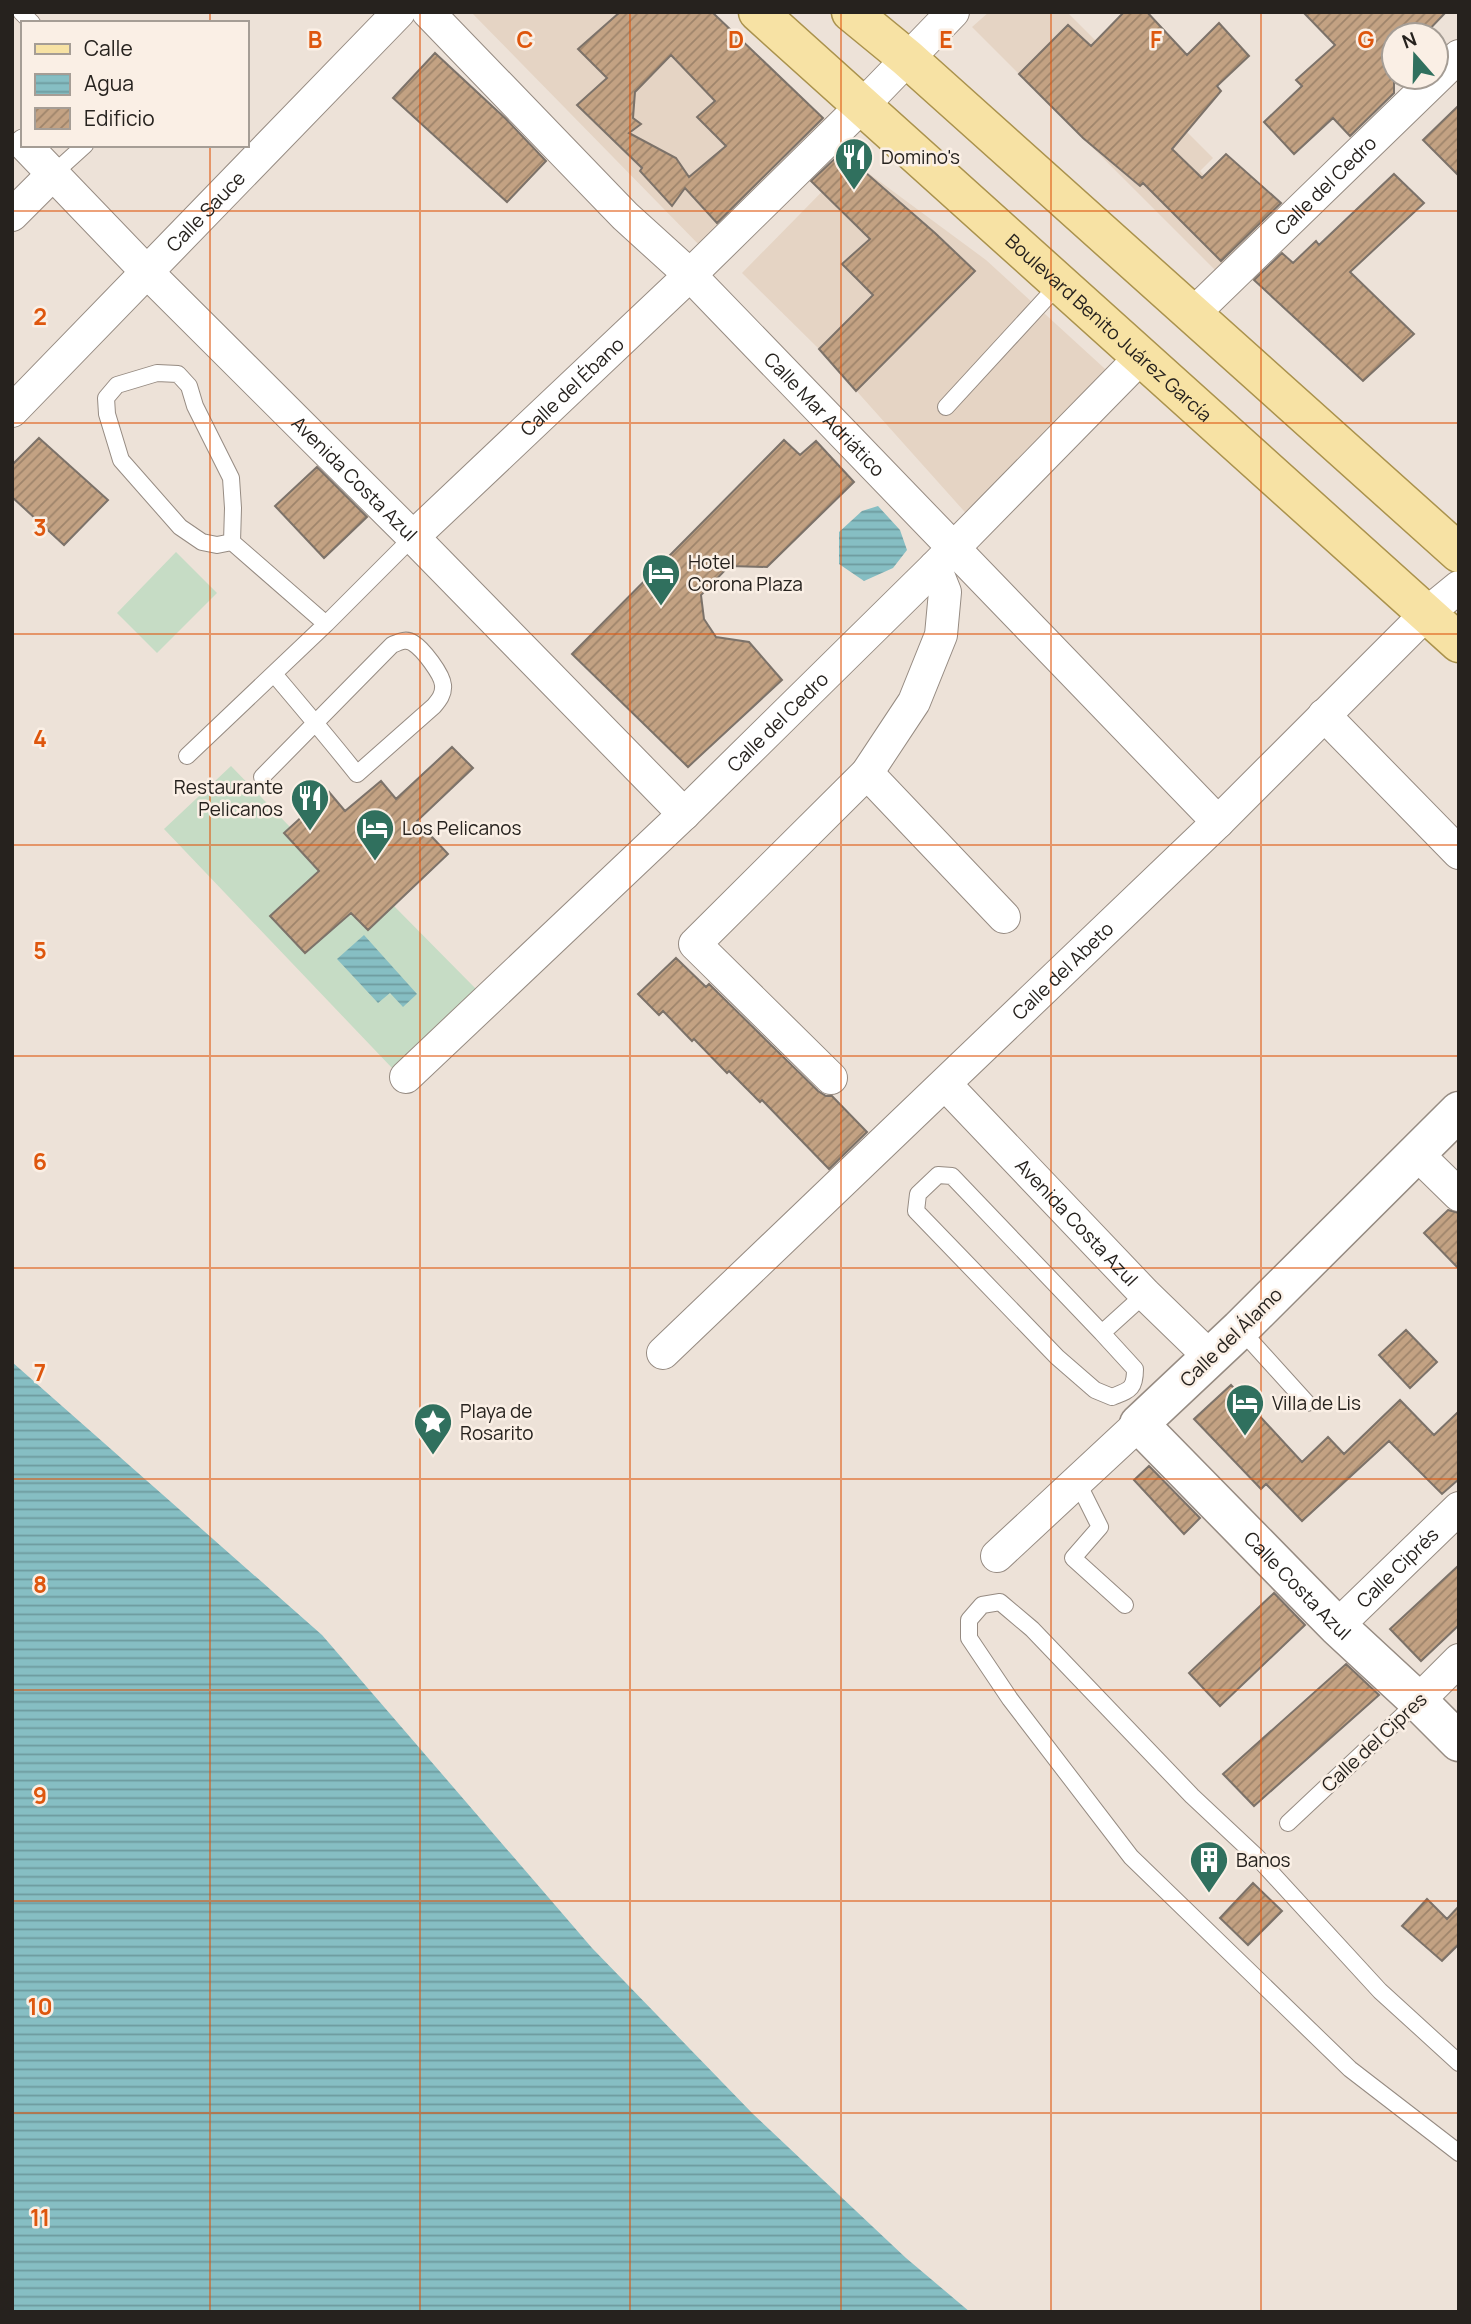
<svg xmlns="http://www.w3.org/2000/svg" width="1471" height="2324" viewBox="0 0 1471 2324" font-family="Manrope,sans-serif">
	<defs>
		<pattern id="water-rules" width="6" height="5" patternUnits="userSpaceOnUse" patternTransform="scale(1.75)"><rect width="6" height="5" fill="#86bec3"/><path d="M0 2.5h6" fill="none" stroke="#6d9a9e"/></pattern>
		<pattern id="building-hatch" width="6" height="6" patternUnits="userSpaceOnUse" patternTransform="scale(1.75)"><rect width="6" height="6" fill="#c3a283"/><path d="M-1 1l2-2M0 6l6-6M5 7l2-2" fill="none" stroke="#9e846b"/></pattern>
	</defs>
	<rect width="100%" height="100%" fill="#ede2d8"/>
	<path fill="#e5d4c4" d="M 471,12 L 712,12 L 829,124 L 707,253 Z
		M 989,12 L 1067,12 L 1213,158 L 1200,171 L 1262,234 L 1220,275 L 972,27 Z
		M 852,161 L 986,260 L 1115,378 L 972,520 L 819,349 L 742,273 Z"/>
	<path fill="#c6dcc5" d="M 176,552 L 217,593 L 157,653 L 117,613 Z
		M 231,766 L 290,827 L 284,833 L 319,871 L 270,916 L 351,913 L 368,930 L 394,906 L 477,990 L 393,1069 L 164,829 Z"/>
	<path fill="url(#water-rules)" d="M 878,506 L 900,530 L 907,550 L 893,568 L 864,581 L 839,564 L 839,532 L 862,511 Z
		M 364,935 L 417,994 L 403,1007 L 390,993 L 378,1003 L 337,959 Z
		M 12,1362 L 322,1635 L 592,1948 L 753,2114 L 906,2258 L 970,2312 L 12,2312 Z"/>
	<path fill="url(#building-hatch)" stroke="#7c7269" stroke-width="2" fill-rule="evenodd" d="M 620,12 L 712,12 L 823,118 L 717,223 L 685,188 L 672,206 L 640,171 L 642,168 L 577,105 L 607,78 L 578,49 ZM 671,55 L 715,101 L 697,117 L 726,146 L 689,177 L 676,158 L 629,133 L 641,124 L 633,118 L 635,92 Z
		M 1124,12 L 1147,12 L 1187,55 L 1219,23 L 1249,56 L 1217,86 L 1221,91 L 1172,149 L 1202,178 L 1226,154 L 1281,203 L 1221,261 L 1143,183 L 1140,186 L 1083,138 L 1019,74 L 1068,25 L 1091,46 Z
		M 1303,12 L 1446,12 L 1424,35 L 1394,35 L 1394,93 L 1350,136 L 1333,118 L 1294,154 L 1264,122 L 1302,86 L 1296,80 L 1335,45 Z
		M 435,53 L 506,119 L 546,161 L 507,202 L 393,98 Z
		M 1459,105 L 1459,176 L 1423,140 Z
		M 842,152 L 935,233 L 975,271 L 856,391 L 819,349 L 873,295 L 842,264 L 870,239 L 811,181 Z
		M 1394,174 L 1424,203 L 1350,272 L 1414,334 L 1363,381 L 1254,280 L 1282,253 L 1293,263 L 1316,241 L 1319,245 Z
		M 39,438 L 108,500 L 64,545 L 12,497 L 12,465 Z
		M 784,440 L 800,455 L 816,441 L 854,482 L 767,567 L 729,566 L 701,595 L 704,619 L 716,637 L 749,642 L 782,680 L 688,767 L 572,654 Z
		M 317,467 L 367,517 L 324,558 L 275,506 Z
		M 452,747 L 473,768 L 417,821 L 448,854 L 368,930 L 351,913 L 305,953 L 270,916 L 319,871 L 284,833 L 329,792 L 345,811 L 381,781 L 396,799 Z
		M 676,958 L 706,987 L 709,984 L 818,1091 L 826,1096 L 832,1096 L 867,1132 L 829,1169 L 762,1100 L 760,1102 L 729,1071 L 727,1073 L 694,1039 L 692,1041 L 663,1011 L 659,1015 L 638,994 Z
		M 1448,1210 L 1459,1213 L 1459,1269 L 1424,1233 Z
		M 1406,1330 L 1437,1362 L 1410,1388 L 1379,1355 Z
		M 1231,1385 L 1302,1462 L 1328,1437 L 1344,1454 L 1400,1400 L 1434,1435 L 1459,1411 L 1459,1479 L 1442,1494 L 1389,1441 L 1302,1521 L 1266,1484 L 1261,1489 L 1194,1419 Z
		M 1149,1466 L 1200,1518 L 1184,1534 L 1134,1480 Z
		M 1459,1565 L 1459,1625 L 1421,1661 L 1390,1629 Z
		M 1274,1593 L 1305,1625 L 1220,1706 L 1189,1673 Z
		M 1346,1664 L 1379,1695 L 1254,1806 L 1223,1774 Z
		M 1253,1883 L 1282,1911 L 1248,1945 L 1220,1918 Z
		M 1427,1899 L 1447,1919 L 1459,1906 L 1459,1944 L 1442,1961 L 1402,1926 Z"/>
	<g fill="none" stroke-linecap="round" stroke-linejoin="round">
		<g stroke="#968b82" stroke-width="18">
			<path id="lane" d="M 21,12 L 32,23
				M 53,174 L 85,145
				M 157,373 L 178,374 L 189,386 L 195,406 L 231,478 L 233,508 L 232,542 L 217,545 L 202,542 L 180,527 L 121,460 L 107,414 L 106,398 L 117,385 Z
				M 946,407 L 1060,283
				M 232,542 L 326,624
				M 187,756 L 326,624 L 413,537
				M 262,777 L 392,645 C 399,642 406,638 413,643 C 423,649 442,674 443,685 C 444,694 439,700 434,706 L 357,774 C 330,740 302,707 274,674
				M 1240,1329 L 1307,1403
				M 1102,1333 L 1135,1369 C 1135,1390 1129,1390 1112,1397 L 1095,1390 L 1057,1357 L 916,1211 L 918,1194 L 938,1175 L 952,1176 L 1102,1333 L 1145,1294
				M 1077,1481 L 1100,1527 L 1073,1558 L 1125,1605
				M 1288,1823 L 1418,1701
				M 1459,2063 L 1380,1991 L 1256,1856 L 1192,1796 L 1032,1629 L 1000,1602 L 982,1605 L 969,1620 L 969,1638 L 1010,1699 L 1131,1857 L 1350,2069 L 1459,2153"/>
		</g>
		<g stroke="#968b82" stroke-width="34">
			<g id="street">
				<path id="s1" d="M 428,12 L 625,216 L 690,275 L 1218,822"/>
				<path id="s2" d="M 25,145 L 146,271 L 413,537 L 684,814"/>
				<path d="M 12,215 L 53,174"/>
				<path id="s3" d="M 1192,315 L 1459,56"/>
				<path id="s4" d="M 12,411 L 399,12"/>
				<path id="s5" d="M 413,537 L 690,275 L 863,105 L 953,12"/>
				<path d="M 1324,715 L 1459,853"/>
				<path d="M 867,773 L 1004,917"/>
				<path id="s6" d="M 406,1077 L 684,814 L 935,567 L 1141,357"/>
				<path d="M 831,1078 L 695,944 L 867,773 L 914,702 L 941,635 L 945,592 L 935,567"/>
				<path id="s7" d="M 945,1084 L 1145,1294 L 1210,1357"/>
				<path d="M 1416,1153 L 1459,1195"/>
				<path id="s8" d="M 663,1353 L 1218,822 L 1426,614 L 1459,587"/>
				<path d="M 997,1556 L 1139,1424"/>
				<path id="s9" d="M 1337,1626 L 1459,1508"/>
				<path d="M 1418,1701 L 1459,1660"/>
			</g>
		</g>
		<g stroke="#968b82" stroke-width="41">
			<g id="secondary">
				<path id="s10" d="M 1459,1111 L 1240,1329 L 1139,1424 L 1337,1626 L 1418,1701 L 1459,1742"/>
			</g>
		</g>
		<g stroke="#aa924d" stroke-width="41">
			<g id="primary">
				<path id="s11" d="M 758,12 L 1459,643"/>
				<path d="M 851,12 L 907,58 L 1459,553"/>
			</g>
		</g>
		<use href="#lane" stroke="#fff" stroke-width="16"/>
		<use href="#street" stroke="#fff" stroke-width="32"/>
		<use href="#secondary" stroke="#fff" stroke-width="38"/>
		<use href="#primary" stroke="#f7e2a4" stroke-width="38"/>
	</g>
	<path fill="none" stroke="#de560d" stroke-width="2" stroke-opacity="0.55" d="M 210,12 L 210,23M 420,12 L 420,2312M 630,12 L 630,2312M 841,12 L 841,2312M 1051,12 L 1051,2312M 1261,12 L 1261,2312M 210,145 L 210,2312M 12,211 L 1459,211M 12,423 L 1459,423M 12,634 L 1459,634M 12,845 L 1459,845M 12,1056 L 1459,1056M 12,1268 L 1459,1268M 12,1479 L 1459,1479M 12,1690 L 1459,1690M 12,1901 L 1459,1901M 12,2113 L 1459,2113"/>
	<defs>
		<g id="restaurant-pin" transform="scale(2.0125)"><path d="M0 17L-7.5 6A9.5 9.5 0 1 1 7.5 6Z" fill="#30705e" stroke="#faefe5"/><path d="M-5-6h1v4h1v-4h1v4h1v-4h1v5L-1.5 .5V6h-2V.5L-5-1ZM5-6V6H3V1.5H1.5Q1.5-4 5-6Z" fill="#fff"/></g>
		<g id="hotel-pin" transform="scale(2.0125)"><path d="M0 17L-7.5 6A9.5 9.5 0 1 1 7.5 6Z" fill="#30705e" stroke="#faefe5"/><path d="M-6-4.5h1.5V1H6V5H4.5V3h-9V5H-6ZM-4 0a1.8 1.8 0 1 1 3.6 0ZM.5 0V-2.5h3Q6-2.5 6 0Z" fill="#fff"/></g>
		<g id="sight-pin" transform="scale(2.0125)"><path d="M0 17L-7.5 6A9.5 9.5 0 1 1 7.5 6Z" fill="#30705e" stroke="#faefe5"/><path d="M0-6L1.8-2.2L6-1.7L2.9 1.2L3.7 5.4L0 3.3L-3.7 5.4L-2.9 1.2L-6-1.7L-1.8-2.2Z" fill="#fff"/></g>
		<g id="building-pin" transform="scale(2.0125)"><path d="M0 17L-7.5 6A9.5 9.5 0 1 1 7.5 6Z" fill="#30705e" stroke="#faefe5"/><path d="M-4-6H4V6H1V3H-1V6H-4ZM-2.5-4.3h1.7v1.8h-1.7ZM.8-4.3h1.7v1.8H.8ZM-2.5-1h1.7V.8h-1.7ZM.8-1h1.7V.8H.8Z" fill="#fff"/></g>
	</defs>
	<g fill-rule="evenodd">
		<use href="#restaurant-pin" x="854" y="157"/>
		<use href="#hotel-pin" x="661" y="573"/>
		<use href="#restaurant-pin" x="310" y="798"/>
		<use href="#hotel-pin" x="375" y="828"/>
		<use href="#hotel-pin" x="1245" y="1403"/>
		<use href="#sight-pin" x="433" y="1422"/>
		<use href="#building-pin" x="1209" y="1860"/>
	</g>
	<g text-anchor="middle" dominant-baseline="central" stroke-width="5" stroke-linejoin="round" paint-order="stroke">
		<g font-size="19" fill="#26221e" stroke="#faefe5" text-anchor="start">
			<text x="881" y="157">Domino's</text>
			<text x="688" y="562">Hotel<tspan x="688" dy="22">Corona Plaza</tspan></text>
			<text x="283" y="787" text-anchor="end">Restaurante<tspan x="283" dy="22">Pelicanos</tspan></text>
			<text x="402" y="828">Los Pelicanos</text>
			<text x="1272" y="1403">Villa de Lis</text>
			<text x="460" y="1411">Playa de<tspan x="460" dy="22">Rosarito</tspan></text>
			<text x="1236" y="1860">Banos</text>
		</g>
		<g font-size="19" fill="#26221e" stroke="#faefe5">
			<text stroke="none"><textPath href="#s3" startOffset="186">Calle del Cedro</textPath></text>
			<text stroke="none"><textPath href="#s4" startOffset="278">Calle Sauce</textPath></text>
			<text stroke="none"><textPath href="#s11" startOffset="472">Boulevard Benito Juárez García</textPath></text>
			<text stroke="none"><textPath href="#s5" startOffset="219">Calle del Ébano</textPath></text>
			<text stroke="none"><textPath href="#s1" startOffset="565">Calle Mar Adriático</textPath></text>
			<text stroke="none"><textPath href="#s2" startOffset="469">Avenida Costa Azul</textPath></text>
			<text stroke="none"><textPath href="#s6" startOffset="514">Calle del Cedro</textPath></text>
			<text stroke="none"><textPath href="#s8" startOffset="553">Calle del Abeto</textPath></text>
			<text stroke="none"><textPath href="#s7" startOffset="191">Avenida Costa Azul</textPath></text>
			<text transform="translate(1231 1337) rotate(-44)">Calle del Álamo</text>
			<text stroke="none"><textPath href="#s9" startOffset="84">Calle Ciprés</textPath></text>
			<text stroke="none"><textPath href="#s10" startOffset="674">Calle Costa Azul</textPath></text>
			<text transform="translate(1374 1742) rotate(-43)">Calle del Cipres</text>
		</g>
	</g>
	<g font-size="23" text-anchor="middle" font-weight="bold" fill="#de560d" stroke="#faefe5" stroke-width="5" stroke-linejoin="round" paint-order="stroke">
		<text x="315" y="48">B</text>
		<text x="525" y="48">C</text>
		<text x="736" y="48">D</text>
		<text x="946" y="48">E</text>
		<text x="1156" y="48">F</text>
		<text x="1366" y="48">G</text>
		<text x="40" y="325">2</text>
		<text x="40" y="536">3</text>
		<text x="40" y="747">4</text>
		<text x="40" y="959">5</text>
		<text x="40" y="1170">6</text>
		<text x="40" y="1381">7</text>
		<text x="40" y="1593">8</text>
		<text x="40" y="1804">9</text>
		<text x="40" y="2015">10</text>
		<text x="40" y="2226">11</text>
	</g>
	<rect width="1471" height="2324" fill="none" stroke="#26221e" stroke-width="28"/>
	<rect x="21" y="21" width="228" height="126" fill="#faefe5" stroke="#a59d95" stroke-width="2"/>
	<rect x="35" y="44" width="35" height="10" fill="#f7e2a4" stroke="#a59d95" stroke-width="2"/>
	<text x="84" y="56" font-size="21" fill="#26221e">Calle</text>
	<rect x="35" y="74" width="35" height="21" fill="url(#water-rules)" stroke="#a59d95" stroke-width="2"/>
	<text x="84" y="91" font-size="21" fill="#26221e">Agua</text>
	<rect x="35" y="108" width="35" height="21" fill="url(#building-hatch)" stroke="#a59d95" stroke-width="2"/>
	<text x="84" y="126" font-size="21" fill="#26221e">Edificio</text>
	<g transform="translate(1415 56) rotate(340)"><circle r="33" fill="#faefe5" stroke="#a59d95" stroke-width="2"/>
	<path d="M0-5L12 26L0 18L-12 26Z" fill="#30705e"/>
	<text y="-10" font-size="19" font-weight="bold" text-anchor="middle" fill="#26221e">N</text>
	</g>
</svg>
